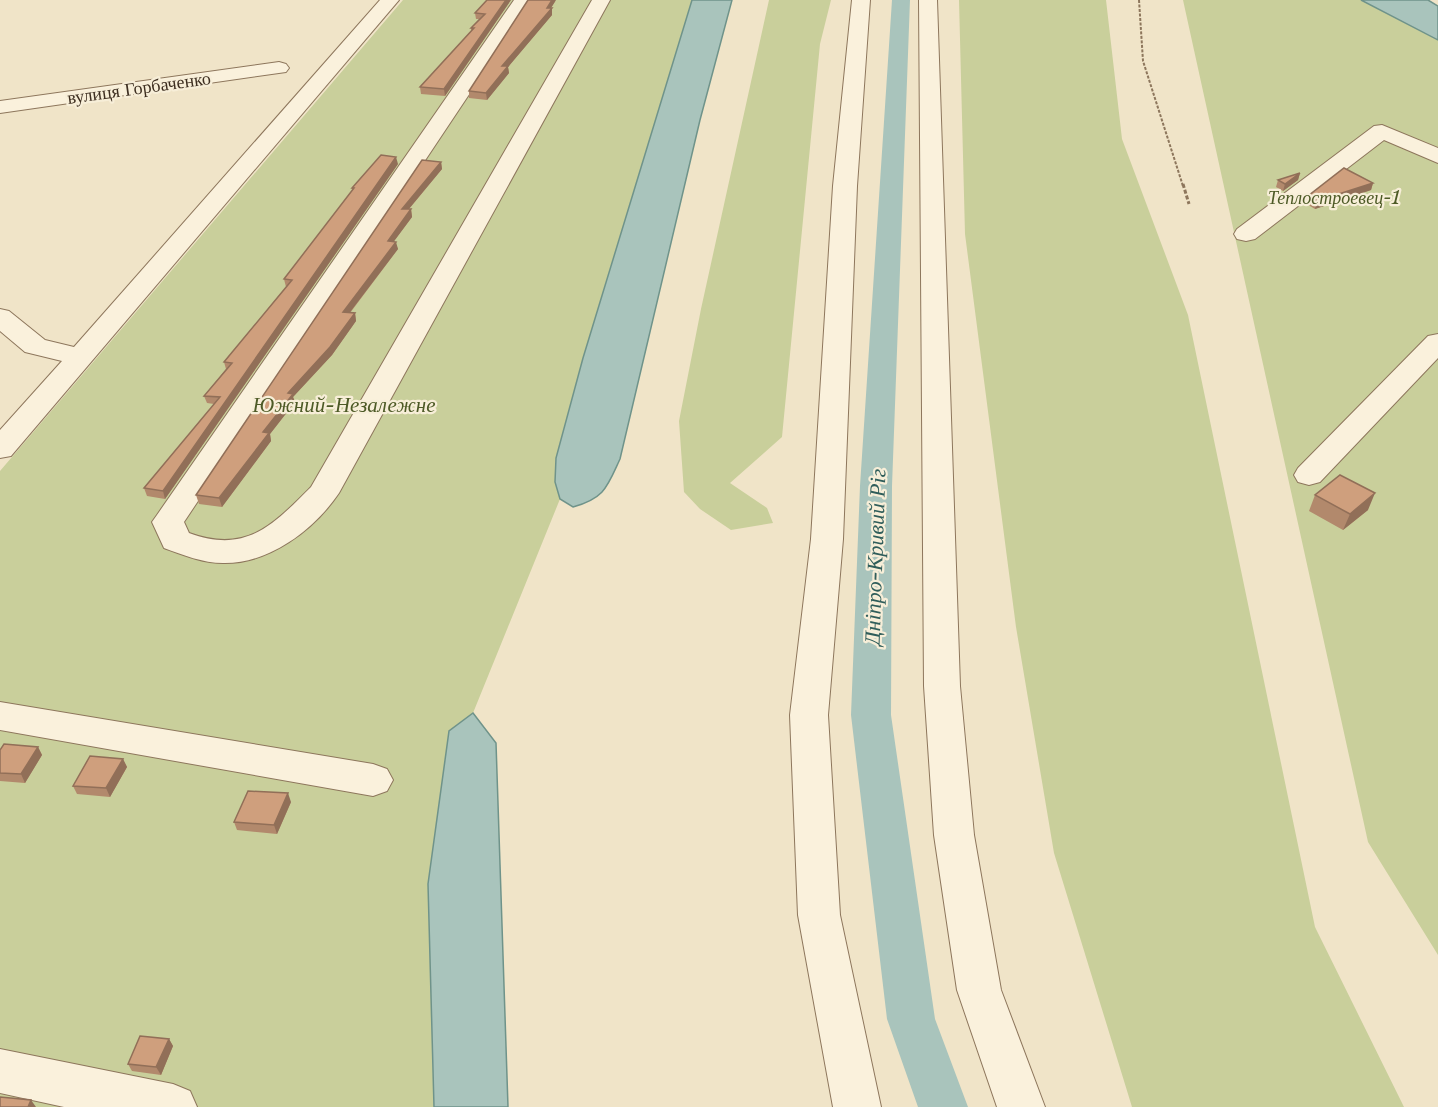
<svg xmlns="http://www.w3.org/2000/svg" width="1438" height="1107" viewBox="0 0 1438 1107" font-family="'Libre Baskerville',serif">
	<rect width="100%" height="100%" fill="#f0e4c8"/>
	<path fill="#c9cf9b" d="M 403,0 L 692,0 L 583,358 L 556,458 L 555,482 L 560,499 L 473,713 L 449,731 L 428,884 L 434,1107 L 0,1107 L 0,471 Z
		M 769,0 L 831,0 L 820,44 L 782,437 L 730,483 L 767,508 L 773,523 L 731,530 L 700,509 L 684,492 L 679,421 L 701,309 Z
		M 959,0 L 1106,0 L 1122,139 L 1188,315 L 1315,927 L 1404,1107 L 1132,1107 L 1054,853 L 1016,627 L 965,234 Z
		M 1183,0 L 1361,0 L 1438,40 L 1438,955 L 1368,842 Z"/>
	<path fill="#a9c4bc" stroke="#6f938a" stroke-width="1.5" d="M 692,0 L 732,0 L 700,120 L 620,459 C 607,487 605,498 573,507 L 560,499 L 555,482 L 556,458 L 583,358 Z
		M 1361,0 L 1428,0 L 1438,6 L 1438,40 Z
		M 473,713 L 496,743 L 508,1107 L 434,1107 L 428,884 L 449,731 Z"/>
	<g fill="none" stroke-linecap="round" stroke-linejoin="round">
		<path fill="#a9c4bc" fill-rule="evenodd" d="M 892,0 L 910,0 L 892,486 L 891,715 L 935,1019 L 968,1107 L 918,1107 L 887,1019 L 851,715 L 860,486 Z"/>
		<g stroke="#8d765c" stroke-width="2">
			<path id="minor" d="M 380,0 L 399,0 L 11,456 L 0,458 L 0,430 L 62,361 L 25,352 L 0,331 L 0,309 L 9,311 L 45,340 L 74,347 Z
				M 514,0 L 532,0 L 184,522 L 189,533 C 246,554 272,526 311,487 L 592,0 L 610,0 L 339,493 C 314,530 269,564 223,563 C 203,563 183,555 164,548 L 152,522 L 157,515 Z
				M 852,0 L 870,0 L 857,186 L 843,539 L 828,715 L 840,915 L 881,1107 L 833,1107 L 798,915 L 790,715 L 811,539 L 833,186 Z
				M 919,0 L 937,0 L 960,686 L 974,835 L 1001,990 L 1045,1107 L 997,1107 L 957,990 L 934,835 L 924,686 Z
				M 279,62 L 286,64 L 289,68 L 286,72 L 0,113 L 0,101 Z
				M 1382,125 L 1438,148 L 1438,163 L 1384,140 L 1255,239 L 1246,241 L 1237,239 L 1234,234 L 1237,229 L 1374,126 Z
				M 1438,334 L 1438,358 L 1320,482 L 1309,485 L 1298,482 L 1294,475 L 1298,468 L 1428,336 Z
				M 0,702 L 373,764 L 387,769 L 393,780 L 387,791 L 373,796 L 0,730 Z
				M 0,1049 L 173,1084 L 190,1091 L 197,1107 L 64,1107 L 0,1093 Z"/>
		</g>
		<path stroke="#8d765c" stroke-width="2" stroke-dasharray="3 1.5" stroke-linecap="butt" d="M 1139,0 L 1143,61 L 1183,186"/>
		<path stroke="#8d765c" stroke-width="3" stroke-dasharray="4 2" stroke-linecap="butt" d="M 1183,184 L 1189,204"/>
		<use href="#minor" fill="#faf1dc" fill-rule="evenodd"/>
	</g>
	<path fill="#b2896c" d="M 511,0 L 445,96 L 421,94 L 420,87 L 471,31 L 471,28 L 479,19 L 476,19 L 475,13 Z
		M 556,0 L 551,8 L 552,15 L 508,67 L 509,73 L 487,100 L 469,98 L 469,91 Z
		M 441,162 L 442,169 L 409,209 L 411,209 L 412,217 L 394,241 L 398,249 L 350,313 L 355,313 L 356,321 L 332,355 L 293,397 L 295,402 L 270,434 L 271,441 L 222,507 L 199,504 L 196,495 Z
		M 398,164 L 165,499 L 147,496 L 144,488 L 214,404 L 207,403 L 204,396 L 226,369 L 224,362 L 286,287 L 284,279 L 353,191 L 352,188 Z
		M 1300,173 L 1298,180 L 1283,191 L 1276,187 L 1278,180 Z
		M 1373,183 L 1371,190 L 1315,209 L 1305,203 L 1308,196 Z
		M 1315,495 L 1368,510 L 1343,530 L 1309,511 Z
		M 38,747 L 42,755 L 25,783 L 0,781 L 0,750 Z
		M 123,759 L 127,767 L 110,797 L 77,794 L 73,786 Z
		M 291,802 L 277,834 L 237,830 L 234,822 Z
		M 169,1039 L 173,1046 L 161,1075 L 132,1071 L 128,1064 Z"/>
	<path fill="#916f58" d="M 506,0 L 511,0 L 445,96 L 444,89 Z
		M 552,0 L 556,0 L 549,11 L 552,8 L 552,15 L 508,67 L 509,73 L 487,100 L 486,93 L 502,66 L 547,8 Z
		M 396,157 L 398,164 L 165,499 L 163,491 Z
		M 441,162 L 442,169 L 403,216 L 402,209 Z
		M 1300,173 L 1298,180 L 1283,191 L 1285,184 Z
		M 1373,183 L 1371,190 L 1315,209 L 1317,201 Z
		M 411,209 L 412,217 L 389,248 L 388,241 Z
		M 396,242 L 398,249 L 344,320 L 343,312 Z
		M 355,313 L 356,321 L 332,355 L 293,397 L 295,402 L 270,434 L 271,441 L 222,507 L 219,498 L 288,393 Z
		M 1375,493 L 1368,510 L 1343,530 L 1350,514 Z
		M 38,747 L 42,755 L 25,783 L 21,774 Z
		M 123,759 L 127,767 L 110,797 L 106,788 Z
		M 288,793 L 291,802 L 277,834 L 274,825 Z
		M 169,1039 L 173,1046 L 161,1075 L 156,1067 Z
		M 31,1100 L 36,1107 L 28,1107 Z"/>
	<path fill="#cf9f7d" stroke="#916f58" stroke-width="1.5" d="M 487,0 L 506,0 L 444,89 L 420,87 L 474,28 L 471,28 L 485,14 L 475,13 Z
		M 528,0 L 552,0 L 547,8 L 552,8 L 502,66 L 508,66 L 486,93 L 469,91 Z
		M 381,155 L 396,157 L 163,491 L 144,488 L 220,397 L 204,396 L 232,363 L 224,362 L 292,280 L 284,279 L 354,188 L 352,188 Z
		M 422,160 L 441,162 L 402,209 L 411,209 L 388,241 L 396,242 L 343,312 L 355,313 L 330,347 L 288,393 L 293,394 L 263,432 L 269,433 L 219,498 L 196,495 Z
		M 1344,168 L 1373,183 L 1317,201 L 1308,196 Z
		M 1300,173 L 1285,184 L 1278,180 Z
		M 1340,475 L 1375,493 L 1350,514 L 1315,495 Z
		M 4,744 L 38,747 L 21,774 L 0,773 L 0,750 Z
		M 90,756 L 123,759 L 106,788 L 73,786 Z
		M 248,791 L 288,793 L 274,825 L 234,822 Z
		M 140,1036 L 169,1039 L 156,1067 L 128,1064 Z
		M 0,1097 L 31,1100 L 28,1107 L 0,1107 Z"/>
	<g text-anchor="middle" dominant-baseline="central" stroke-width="4.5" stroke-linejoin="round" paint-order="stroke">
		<g font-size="18" fill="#3d2e20" stroke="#f7eed8">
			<text transform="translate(139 88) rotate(-8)">вулиця Горбаченко</text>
		</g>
		<g font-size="18" font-style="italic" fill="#4d5a26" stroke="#f7eed8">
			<text x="1334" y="198">Теплостроевец-1</text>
		</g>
		<g font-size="21" font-style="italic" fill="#4d5a26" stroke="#f7eed8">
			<text x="344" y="405">Южний-Незалежне</text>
		</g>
		<g font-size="22" font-style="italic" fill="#2f5d5a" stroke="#f7eed8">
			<text transform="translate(875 557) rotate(-88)">Дніпро-Кривий Ріг</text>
		</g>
	</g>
</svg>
